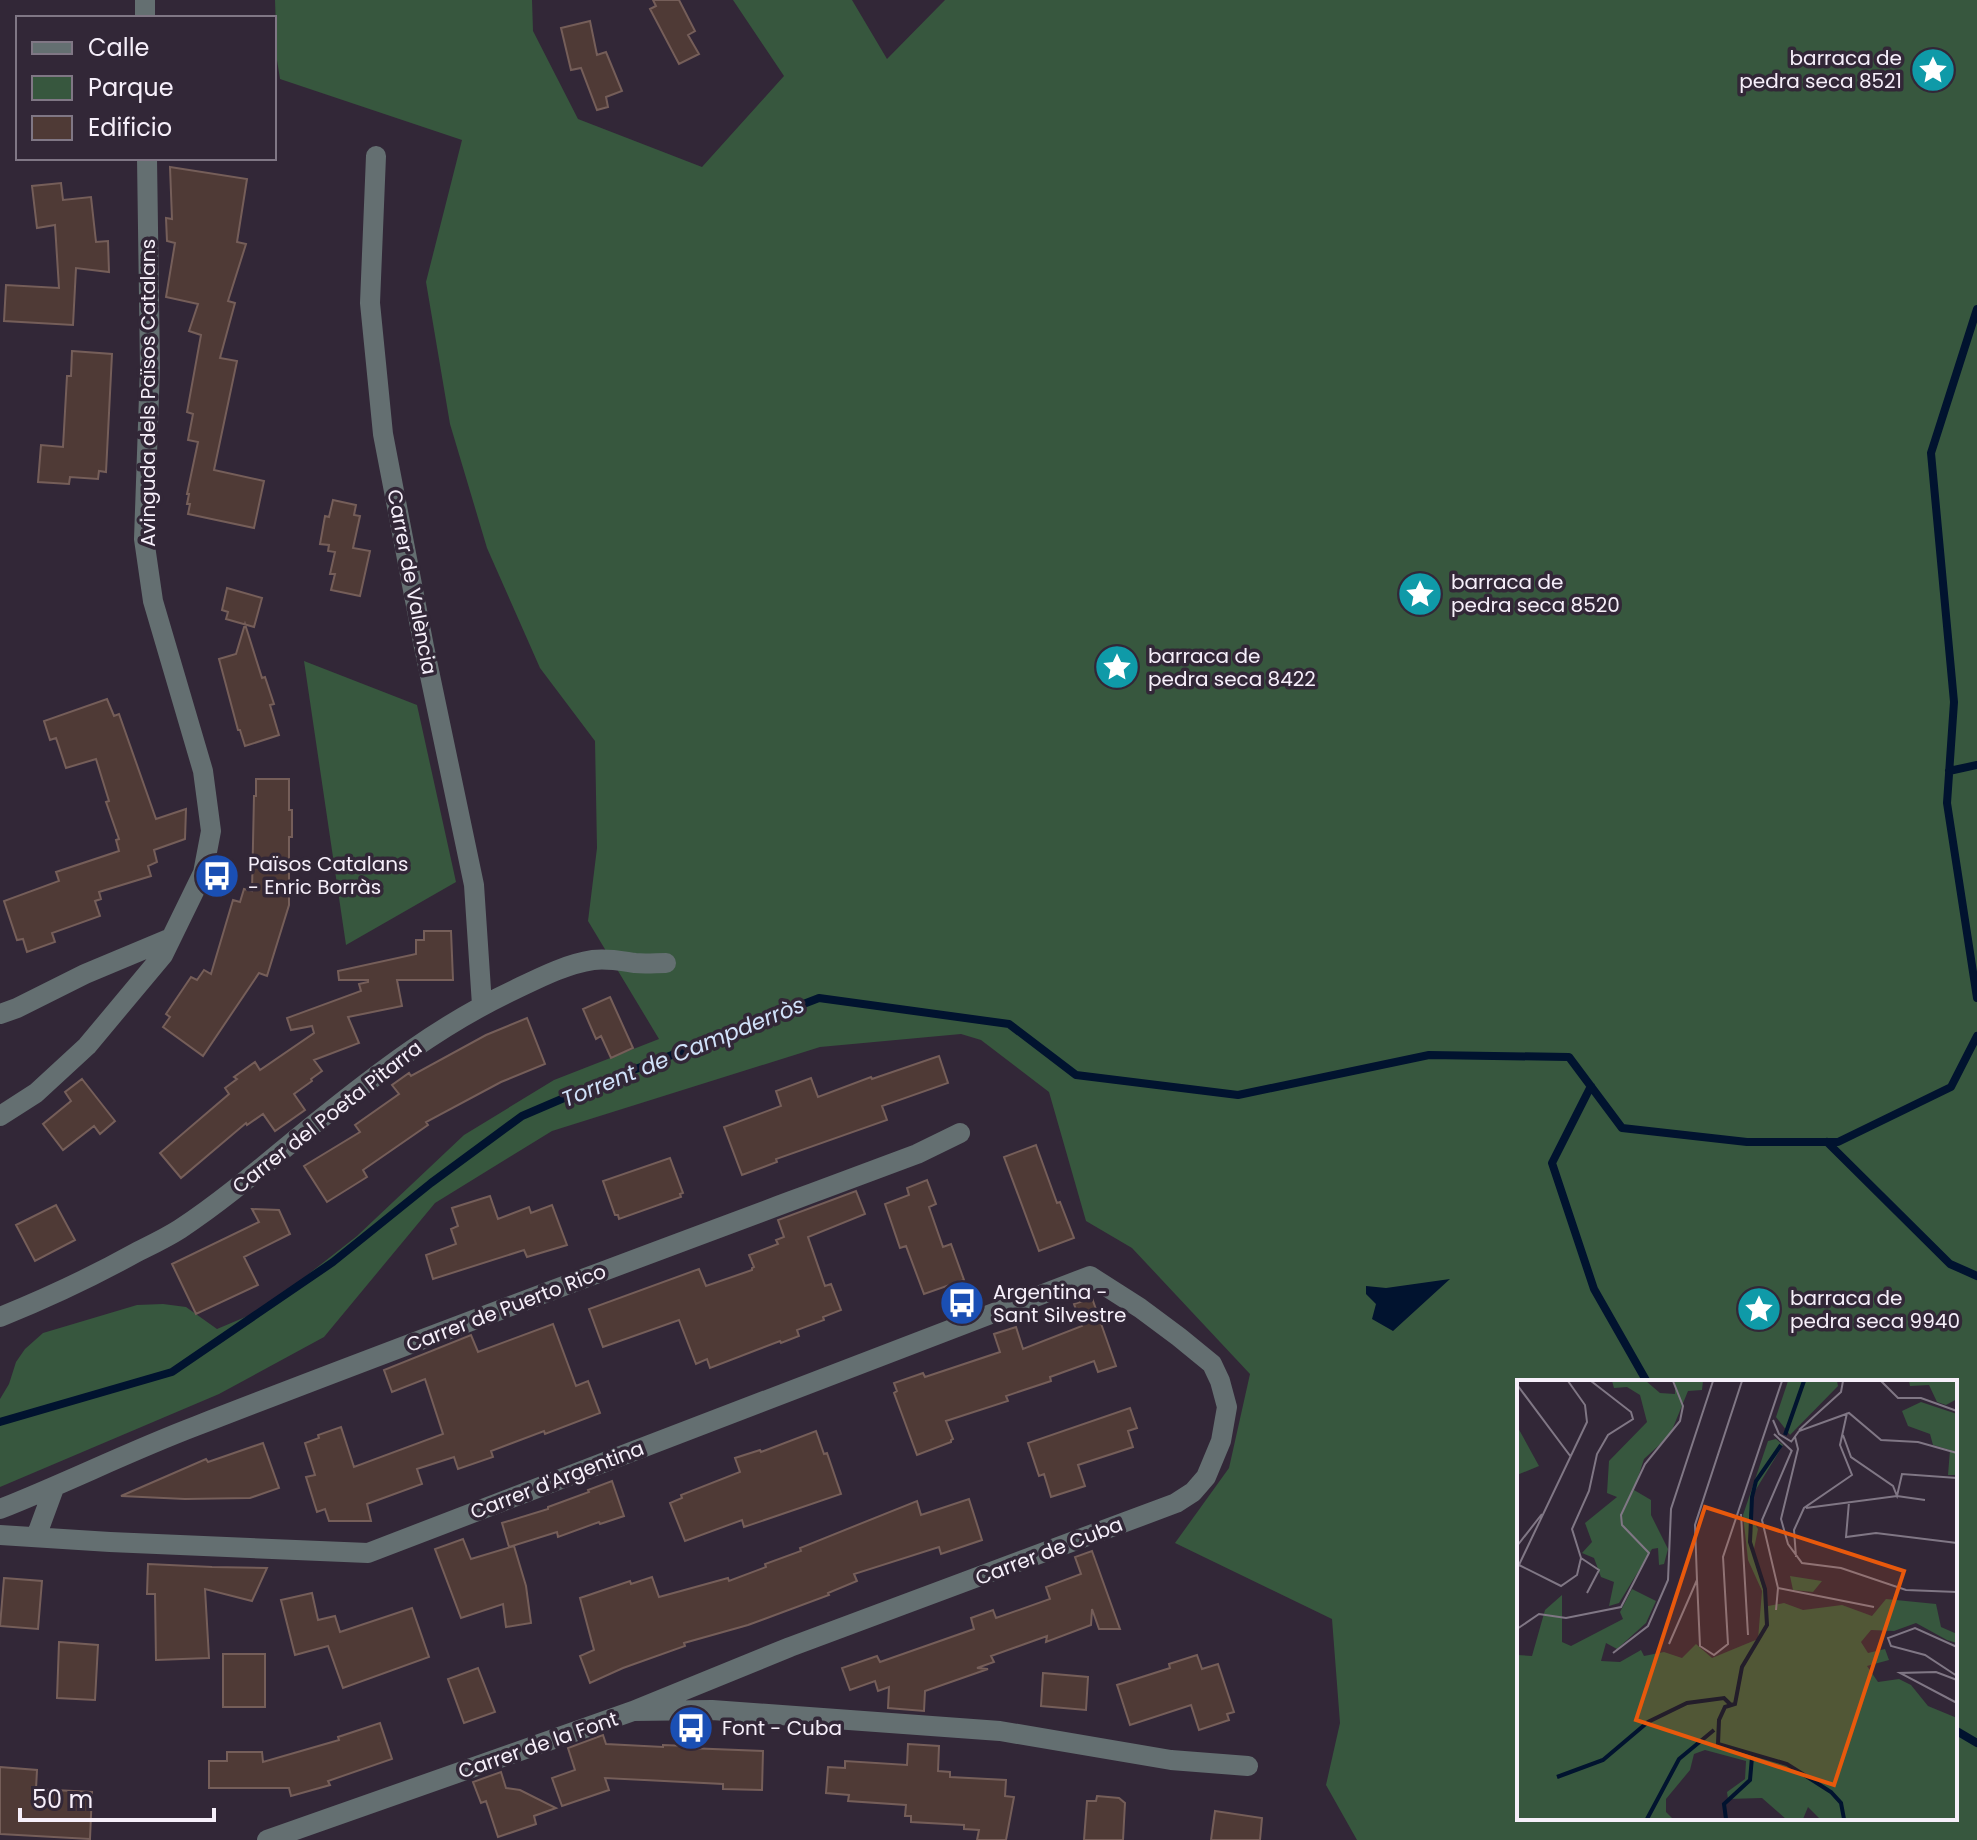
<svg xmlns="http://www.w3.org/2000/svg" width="1977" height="1840" viewBox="0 0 1977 1840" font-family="Poppins,sans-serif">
	<rect width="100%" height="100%" fill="#322737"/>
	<path fill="#37573e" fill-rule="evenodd" d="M 275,0 L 532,0 L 533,31 L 578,119 L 702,167 L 784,76 L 733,0 L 852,0 L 887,59 L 945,0 L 1977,0 L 1977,1840 L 1357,1840 L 1326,1785 L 1340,1723 L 1332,1619 L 1175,1543 L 1229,1468 L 1250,1374 L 1132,1248 L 1086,1221 L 1049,1092 L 981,1040 L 961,1034 L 820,1047 L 552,1131 L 435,1203 L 324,1337 L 219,1394 L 0,1487 L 0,1399 L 9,1384 L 16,1362 L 25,1349 L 43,1333 L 137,1305 L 163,1304 L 186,1307 L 217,1329 L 264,1309 L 357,1236 L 464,1135 L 554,1080 L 659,1039 L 588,921 L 597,848 L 595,741 L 540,668 L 487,548 L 450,424 L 426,282 L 462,140 L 280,79 L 277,60 ZM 1519,1382 L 1955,1382 L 1955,1818 L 1519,1818 Z
		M 304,661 L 417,705 L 456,882 L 346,945 Z"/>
	<path fill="#01132f" d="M 1450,1279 L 1393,1331 L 1372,1319 L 1376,1304 L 1366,1294 L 1366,1286 L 1386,1288 Z"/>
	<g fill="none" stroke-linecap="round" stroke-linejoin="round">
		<path stroke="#01132f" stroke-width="8" d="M 1977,309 L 1931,453 L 1954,702 L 1947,803 L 1977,998
			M 1949,771 L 1977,765
			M 1591,1086 L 1552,1163 L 1594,1289 L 1647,1382
			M 1827,1142 L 1950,1264 L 1977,1276
			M 0,1422 L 172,1372 L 333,1262 L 431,1183 L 522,1116 L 592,1086 L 819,998 L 1009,1024 L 1076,1075 L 1238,1095 L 1429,1055 L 1569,1057 L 1622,1128 L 1747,1142 L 1838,1142 L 1951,1087 L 1977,1036
			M 1955,1730 L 1977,1743"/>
	</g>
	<path fill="#4f3a36" stroke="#755e59" stroke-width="2" d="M 653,0 L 679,0 L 695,31 L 688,35 L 699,54 L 679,64 L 650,9 L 656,6 Z
		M 590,21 L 597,55 L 606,52 L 622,91 L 606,97 L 608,107 L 597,110 L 581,68 L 571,70 L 561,28 Z
		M 170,167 L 247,179 L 237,242 L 246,244 L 228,301 L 235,303 L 220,358 L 237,361 L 214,470 L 264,481 L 254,528 L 188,514 L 190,504 L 187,504 L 189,494 L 187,494 L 198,442 L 188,440 L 193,414 L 187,412 L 201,335 L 189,331 L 198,304 L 166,297 L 175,243 L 167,241 L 166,218 L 172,219 Z
		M 61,183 L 63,200 L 91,197 L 96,242 L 108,241 L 109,272 L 76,268 L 73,325 L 4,321 L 6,285 L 59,288 L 55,225 L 37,228 L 32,186 Z
		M 72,351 L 112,354 L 106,472 L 99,471 L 98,479 L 70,477 L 69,484 L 38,482 L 41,445 L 63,447 L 67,376 L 71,376 Z
		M 333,500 L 356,505 L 354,515 L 360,516 L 353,548 L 370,551 L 360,596 L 331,590 L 335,574 L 330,574 L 335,552 L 328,551 L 329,545 L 320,544 L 325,516 L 329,517 Z
		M 227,588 L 262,598 L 254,627 L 226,619 L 228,612 L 222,610 Z
		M 245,624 L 262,678 L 265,677 L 274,704 L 270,705 L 279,735 L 245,746 L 240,730 L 238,730 L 219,659 L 236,654 Z
		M 107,699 L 114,716 L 119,714 L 156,819 L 186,809 L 185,839 L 154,850 L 157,862 L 148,866 L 151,876 L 99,892 L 101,899 L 95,901 L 100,916 L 52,933 L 55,942 L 27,952 L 23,939 L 17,940 L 4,901 L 59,881 L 56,872 L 119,851 L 116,840 L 119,839 L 106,802 L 109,801 L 96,759 L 66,768 L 56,738 L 50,740 L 44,721 Z
		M 256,779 L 289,779 L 289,810 L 292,810 L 292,837 L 289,837 L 289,905 L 267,976 L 259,973 L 203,1056 L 163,1027 L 170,1017 L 166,1014 L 191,977 L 197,980 L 204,970 L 211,974 L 233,900 L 240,902 L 244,889 L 252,891 L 254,796 L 256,796 Z
		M 424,931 L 451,931 L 453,980 L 397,980 L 402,1006 L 348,1017 L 359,1043 L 314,1060 L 322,1071 L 311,1079 L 312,1081 L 294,1094 L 305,1110 L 275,1131 L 263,1114 L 247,1125 L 246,1123 L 181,1178 L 160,1153 L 229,1094 L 225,1088 L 237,1079 L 234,1077 L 255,1062 L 260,1070 L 314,1033 L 312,1026 L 291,1030 L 287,1018 L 361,991 L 359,984 L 368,982 L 368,980 L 339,980 L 338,971 L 416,954 L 416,940 L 424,940 Z
		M 610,997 L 633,1048 L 611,1058 L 601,1036 L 596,1039 L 583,1009 Z
		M 527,1018 L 545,1064 L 501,1082 L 426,1122 L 428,1125 L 363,1170 L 367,1177 L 327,1202 L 304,1166 L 360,1132 L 355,1125 L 399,1094 L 392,1085 L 409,1073 L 411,1076 L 486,1035 Z
		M 939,1056 L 948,1083 L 882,1106 L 887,1120 L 776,1159 L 777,1162 L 742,1175 L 724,1127 L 781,1106 L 776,1091 L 811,1078 L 818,1097 L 871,1077 L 872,1079 Z
		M 82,1079 L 115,1121 L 100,1134 L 94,1126 L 63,1150 L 43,1124 L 71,1101 L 65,1092 Z
		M 1036,1145 L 1057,1203 L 1060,1202 L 1074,1238 L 1039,1251 L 1004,1157 Z
		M 670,1158 L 683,1193 L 680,1194 L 681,1197 L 619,1219 L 618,1215 L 615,1215 L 603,1181 Z
		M 927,1180 L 936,1204 L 929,1207 L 943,1247 L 951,1244 L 964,1280 L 924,1294 L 906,1246 L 900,1248 L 885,1204 L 909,1195 L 907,1188 Z
		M 856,1191 L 865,1214 L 808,1237 L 825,1286 L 831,1284 L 841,1310 L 823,1317 L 824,1320 L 797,1330 L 799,1336 L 781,1343 L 780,1341 L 710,1368 L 707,1359 L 696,1364 L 679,1320 L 603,1347 L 589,1309 L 699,1269 L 706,1286 L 752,1270 L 752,1268 L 754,1267 L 749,1255 L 778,1244 L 776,1240 L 784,1237 L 778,1220 Z
		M 490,1196 L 498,1219 L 529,1207 L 531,1213 L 552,1205 L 567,1245 L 527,1257 L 524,1250 L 433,1279 L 426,1255 L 456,1244 L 451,1229 L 458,1226 L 452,1208 Z
		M 56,1205 L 75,1240 L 35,1261 L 16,1225 Z
		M 252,1209 L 279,1210 L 290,1234 L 244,1257 L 258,1285 L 196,1314 L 172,1264 L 259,1222 Z
		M 1092,1298 L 1116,1366 L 1098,1372 L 1094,1361 L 1050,1377 L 1051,1381 L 1006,1396 L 1008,1401 L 946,1421 L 953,1439 L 951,1440 L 951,1442 L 917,1455 L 894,1393 L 897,1391 L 894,1383 L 923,1373 L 925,1377 L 1000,1352 L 994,1334 L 1016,1327 L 1023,1349 L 1082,1326 L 1074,1304 Z
		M 553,1324 L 576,1386 L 588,1381 L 600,1413 L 545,1434 L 544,1431 L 491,1451 L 493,1457 L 458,1469 L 454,1457 L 417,1469 L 422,1484 L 367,1504 L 371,1521 L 329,1521 L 325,1509 L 317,1512 L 306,1477 L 315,1475 L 305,1443 L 319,1438 L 318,1435 L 341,1427 L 354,1467 L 443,1434 L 425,1379 L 392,1392 L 384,1370 L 471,1335 L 478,1352 Z
		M 1130,1408 L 1137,1428 L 1128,1431 L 1133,1447 L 1078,1465 L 1085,1486 L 1051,1497 L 1044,1474 L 1039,1476 L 1028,1443 Z
		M 816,1431 L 824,1454 L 827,1453 L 841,1494 L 744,1527 L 742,1520 L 685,1541 L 670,1503 L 682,1498 L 681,1495 L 740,1472 L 735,1458 L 760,1450 L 761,1452 Z
		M 263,1443 L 279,1488 L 250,1498 L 185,1499 L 121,1496 L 206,1459 L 208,1462 Z
		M 612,1481 L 624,1516 L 600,1524 L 599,1522 L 558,1537 L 557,1532 L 509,1547 L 502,1523 L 548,1509 L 548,1507 L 589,1492 L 588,1490 Z
		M 969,1499 L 982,1540 L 941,1554 L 939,1547 L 854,1574 L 857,1581 L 828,1593 L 829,1595 L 748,1625 L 684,1643 L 685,1646 L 623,1668 L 590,1683 L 580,1656 L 594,1650 L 580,1598 L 630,1581 L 631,1584 L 652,1577 L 659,1597 L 728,1578 L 729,1581 L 766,1567 L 765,1564 L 801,1551 L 800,1548 L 917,1501 L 921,1515 Z
		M 463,1539 L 471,1559 L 514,1546 L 526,1586 L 531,1623 L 506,1627 L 503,1604 L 461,1618 L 435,1549 Z
		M 1092,1551 L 1120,1629 L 1099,1629 L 1092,1609 L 1091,1625 L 1046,1642 L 1047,1636 L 991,1656 L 994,1662 L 977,1668 L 988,1669 L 925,1691 L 924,1711 L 888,1708 L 889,1687 L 878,1691 L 875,1681 L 850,1690 L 842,1668 L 877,1656 L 880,1662 L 974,1629 L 971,1618 L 993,1610 L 996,1618 L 1050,1599 L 1046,1587 L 1081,1574 L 1075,1557 Z
		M 148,1564 L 212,1567 L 267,1568 L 252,1601 L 205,1589 L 209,1658 L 156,1660 L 155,1594 L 147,1594 Z
		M 4,1578 L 42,1581 L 38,1629 L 0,1626 Z
		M 312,1593 L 318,1620 L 335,1616 L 340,1632 L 412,1608 L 429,1657 L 343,1688 L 328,1646 L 295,1655 L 281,1600 Z
		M 59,1642 L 98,1645 L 95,1700 L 57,1698 Z
		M 223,1654 L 265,1654 L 265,1707 L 223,1707 Z
		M 1197,1655 L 1202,1669 L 1218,1664 L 1234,1712 L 1227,1714 L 1229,1720 L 1199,1730 L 1191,1705 L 1130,1725 L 1117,1685 L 1170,1668 L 1169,1664 Z
		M 478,1668 L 495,1712 L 464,1723 L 448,1679 Z
		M 1043,1673 L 1088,1677 L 1086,1710 L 1041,1706 Z
		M 380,1723 L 392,1759 L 328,1781 L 330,1785 L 291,1796 L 289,1788 L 209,1788 L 209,1761 L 227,1761 L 227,1752 L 262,1752 L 263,1762 L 339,1740 L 338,1737 Z
		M 603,1735 L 606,1744 L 663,1747 L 663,1745 L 688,1746 L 688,1748 L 763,1751 L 762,1790 L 723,1789 L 723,1784 L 605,1778 L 609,1790 L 562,1806 L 552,1778 L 575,1770 L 568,1748 Z
		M 908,1744 L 939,1746 L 938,1771 L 950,1772 L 950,1777 L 1006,1780 L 1005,1796 L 1014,1797 L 1006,1840 L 977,1840 L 979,1830 L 964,1829 L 964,1825 L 911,1822 L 911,1816 L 905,1816 L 906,1805 L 848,1801 L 849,1795 L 826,1793 L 828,1767 L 845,1768 L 845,1761 L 907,1765 Z
		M 0,1767 L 37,1770 L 36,1789 L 92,1792 L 90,1839 L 0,1834 Z
		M 501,1772 L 506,1788 L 520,1790 L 556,1808 L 534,1816 L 536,1824 L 498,1837 L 486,1801 L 481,1803 L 473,1782 Z
		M 1097,1796 L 1119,1798 L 1125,1803 L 1123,1840 L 1084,1840 L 1087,1801 L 1096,1801 Z
		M 1215,1811 L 1262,1818 L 1260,1840 L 1211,1840 Z"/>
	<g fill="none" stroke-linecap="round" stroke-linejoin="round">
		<path stroke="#646f71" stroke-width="20" d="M 145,0 L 145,18
			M 376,156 L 370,303 L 383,434 L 424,647 L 474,885 L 482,1005
			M 0,1014 L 17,1008 L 85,974 L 171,938
			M 0,1116 L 36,1093 L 87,1046 L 163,955 L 203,873 L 211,831 L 203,771 L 153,601 L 144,539 L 150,367 L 147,158
			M 0,1317 C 47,1298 92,1277 137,1252 C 151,1245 166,1238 180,1229 C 227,1198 270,1160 313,1125 C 376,1074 441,1024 514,990 C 539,978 566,964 593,960 C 608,958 621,961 635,963 C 645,964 656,963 666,963
			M 0,1509 C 66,1483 130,1451 196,1426 C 435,1333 676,1244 917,1154 L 960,1133
			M 0,1535 L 110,1542 L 368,1553 L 1090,1276 L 1140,1308 L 1179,1337 L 1212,1364 L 1220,1381 L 1227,1407 L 1221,1441 L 1206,1477 L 1193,1492 L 1176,1503 L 790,1647 L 633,1711
			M 36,1537 L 54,1488
			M 267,1840 L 633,1711 L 712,1710 L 1000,1731 L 1171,1760 L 1248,1766"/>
	</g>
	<defs>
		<g id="sight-disc" transform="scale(2.3)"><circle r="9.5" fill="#0f9aa8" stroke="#322737"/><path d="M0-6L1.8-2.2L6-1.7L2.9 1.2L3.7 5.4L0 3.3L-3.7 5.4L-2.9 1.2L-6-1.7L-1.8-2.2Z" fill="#fff"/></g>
		<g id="bus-disc" transform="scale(2.3)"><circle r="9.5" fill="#1a4fb4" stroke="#322737"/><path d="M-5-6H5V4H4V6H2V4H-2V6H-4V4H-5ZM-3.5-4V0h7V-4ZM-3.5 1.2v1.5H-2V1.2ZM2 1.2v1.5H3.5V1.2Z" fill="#fff"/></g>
	</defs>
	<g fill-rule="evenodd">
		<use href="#sight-disc" x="1933" y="70"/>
		<use href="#sight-disc" x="1420" y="594"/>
		<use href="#sight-disc" x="1117" y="667"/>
		<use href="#bus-disc" x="217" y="876"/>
		<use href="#bus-disc" x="962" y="1303"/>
		<use href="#sight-disc" x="1759" y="1309"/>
		<use href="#bus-disc" x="691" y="1728"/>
	</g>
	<g text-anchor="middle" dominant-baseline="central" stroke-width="7" stroke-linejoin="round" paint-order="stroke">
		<g font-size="20" fill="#f6effa" stroke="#322737" text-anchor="start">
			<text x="1902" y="58" text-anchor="end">barraca de<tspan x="1902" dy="23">pedra seca 8521</tspan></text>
			<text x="1451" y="582">barraca de<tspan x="1451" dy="23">pedra seca 8520</tspan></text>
			<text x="1148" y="656">barraca de<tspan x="1148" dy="23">pedra seca 8422</tspan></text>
			<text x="248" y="864">Països Catalans<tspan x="248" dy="23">- Enric Borràs</tspan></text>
			<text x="993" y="1292">Argentina -<tspan x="993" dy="23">Sant Silvestre</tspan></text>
			<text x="1790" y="1298">barraca de<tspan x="1790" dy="23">pedra seca 9940</tspan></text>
			<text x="722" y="1728">Font - Cuba</text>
		</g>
		<g font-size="20" fill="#f6effa" stroke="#322737">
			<text transform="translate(148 393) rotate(-90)">Avinguda dels Països Catalans</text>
			<text transform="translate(412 582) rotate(79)">Carrer de València</text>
			<text transform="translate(327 1117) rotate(-38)">Carrer del Poeta Pitarra</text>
			<text transform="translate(506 1308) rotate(-21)">Carrer de Puerto Rico</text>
			<text transform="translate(557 1480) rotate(-21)">Carrer d'Argentina</text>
			<text transform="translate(1049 1551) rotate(-21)">Carrer de Cuba</text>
			<text transform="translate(538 1745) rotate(-19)">Carrer de la Font</text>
		</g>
		<g font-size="22" font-style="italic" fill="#d1e2fa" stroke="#322737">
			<text transform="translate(683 1052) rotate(-22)">Torrent de Campderròs</text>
		</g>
	</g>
	<g transform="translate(1517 1380)">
		<rect width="440" height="440" fill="#322737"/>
		<path d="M 95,1 L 129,1 L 143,13 L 158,14 L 158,1 L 186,1 L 185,10 L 171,11 L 153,55 L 127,79 L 117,110 L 134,120 L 134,135 L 151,169 L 147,184 L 142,185 L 141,168 L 135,169 L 102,223 L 92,226 L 97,202 L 84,197 L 77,178 L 65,173 L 75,162 L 68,143 L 100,117 L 90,113 L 92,81 L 130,42 L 123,15 L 110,7 L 97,8 ZM 271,1 L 320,1 L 321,6 L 273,55 L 259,37 ZM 392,1 L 440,1 L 440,19 L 429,25 L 420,22 L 412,5 L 393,6 ZM 404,22 L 440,34 L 440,95 L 431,95 L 433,70 L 416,65 L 413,54 L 391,46 L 385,31 ZM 0,46 L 22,86 L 0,95 ZM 259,59 L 266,65 L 238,111 L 232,135 L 241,149 L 236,174 L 251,226 L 267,223 L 286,230 L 325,225 L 355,236 L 369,219 L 419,224 L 424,247 L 440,254 L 440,263 L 430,260 L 399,243 L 377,251 L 354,250 L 344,262 L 351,273 L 368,269 L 372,280 L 350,286 L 361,302 L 382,299 L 394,305 L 411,326 L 440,338 L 440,439 L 303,439 L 291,427 L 286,439 L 269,439 L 245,418 L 211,419 L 210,412 L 228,399 L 229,381 L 188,370 L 177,374 L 173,390 L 149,419 L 149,432 L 156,439 L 0,439 L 0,275 L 15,276 L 28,230 L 45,215 L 45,262 L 54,266 L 106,239 L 103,232 L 115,209 L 139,221 L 129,243 L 100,269 L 89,263 L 84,281 L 103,282 L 124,270 L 127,276 L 147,272 L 165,278 L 179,264 L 195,278 L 241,259 L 245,211 L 231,180 L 226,135 L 251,61 ZM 273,196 L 305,201 L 296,212 L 276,210 Z" fill="#37573e"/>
		<path fill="none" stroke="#01132f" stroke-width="4" d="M 268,55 L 287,1M 264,65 L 239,101 L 235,117 L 233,162 L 248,209 L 250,245 L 225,287 L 218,324 L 208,327 L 202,340 L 201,364 L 270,384 L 314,412 L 324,423 L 327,439M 40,397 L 86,380 L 131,342 L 170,323 L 207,318 L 214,325M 130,439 L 162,379 L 197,350M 209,439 L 207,424 L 233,400 L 235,377"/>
		<path fill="none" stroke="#807785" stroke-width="2" d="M 364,1 L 381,18 L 404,18 L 440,31M 1,6 L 54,77M 256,40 L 262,54 L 275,62M 282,50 L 324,12 L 326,1M 257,54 L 275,71M 326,55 L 334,77 L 376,106 L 380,116 L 385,94 L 440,98M 278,57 L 281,69 L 264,139 L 271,164 L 285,183 L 324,188 L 389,210 L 440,212M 274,62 L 282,51 L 332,33 L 364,60 L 401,62 L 440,73M 332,122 L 329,157 L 359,153 L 440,163M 289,128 L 380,116 L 408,120M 224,134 L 231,255M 0,166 L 25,134M 279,177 L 277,150 L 287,128 L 335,95 L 323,65 L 330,33M 64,178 L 82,190 L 70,213M 2,185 L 44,206 L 60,195 L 64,178 L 55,149 L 72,111 L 80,74 L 91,55 L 116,39 L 114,32 L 74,1M 0,189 L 70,42 L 68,25 L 51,1M 180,200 L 183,266 L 197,275 L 211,264 L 206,177 L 265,1M 261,208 L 357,227M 259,230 L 261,208 L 245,140 L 275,70M 0,249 L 22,234 L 49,238 L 104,227 L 132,173 L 105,145 L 104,135 L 128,84 L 163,41 L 166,26 L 156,1M 152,264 L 180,200 L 178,145 L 225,1M 440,267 L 398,248 L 371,258 L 374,266 L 408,275 L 440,296M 96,273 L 131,246 L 151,200 L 154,129 L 196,1M 440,300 L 419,292 L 383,293 L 440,323"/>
		<path fill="#e8590c" fill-opacity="0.15" stroke="#e8590c" stroke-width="4" d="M 188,127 L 387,191 L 317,405 L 119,340 Z"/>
		<rect width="440" height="440" fill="none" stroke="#f6effa" stroke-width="4"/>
	</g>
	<rect x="16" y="16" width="260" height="144" fill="#322737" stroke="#807785" stroke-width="2"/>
	<rect x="32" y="42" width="40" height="12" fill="#646f71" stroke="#807785" stroke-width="2"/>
	<text x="88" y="56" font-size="24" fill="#f6effa">Calle</text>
	<rect x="32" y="76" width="40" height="24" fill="#37573e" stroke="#807785" stroke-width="2"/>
	<text x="88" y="96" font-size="24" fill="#f6effa">Parque</text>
	<rect x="32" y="116" width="40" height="24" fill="#4f3a36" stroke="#807785" stroke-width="2"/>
	<text x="88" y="136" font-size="24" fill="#f6effa">Edificio</text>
	<path d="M20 1808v12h194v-12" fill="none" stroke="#f6effa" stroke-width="4"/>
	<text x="32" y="1808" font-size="24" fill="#f6effa" stroke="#322737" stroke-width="6" paint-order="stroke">50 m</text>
</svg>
